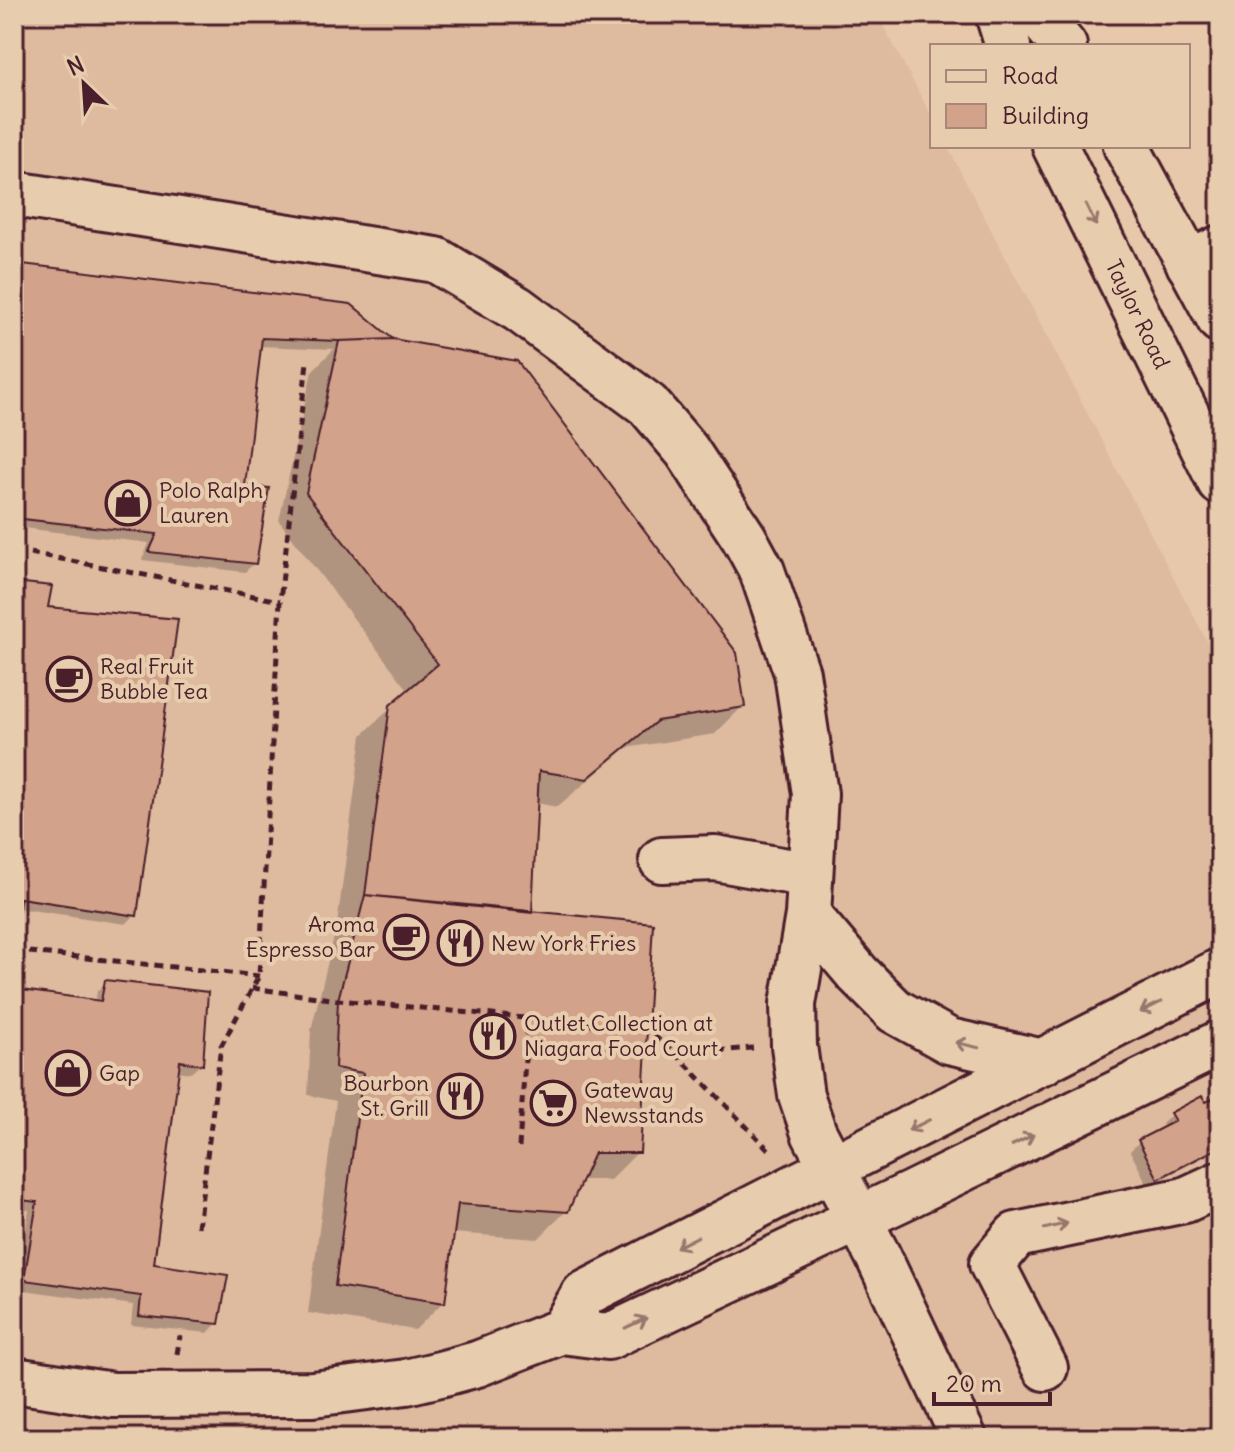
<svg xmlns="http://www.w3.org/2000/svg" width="1234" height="1452" viewBox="0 0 1234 1452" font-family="Delius,sans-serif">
	<rect width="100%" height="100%" fill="#e7c8aa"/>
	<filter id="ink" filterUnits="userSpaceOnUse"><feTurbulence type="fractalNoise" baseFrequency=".0125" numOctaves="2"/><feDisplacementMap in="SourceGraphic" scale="16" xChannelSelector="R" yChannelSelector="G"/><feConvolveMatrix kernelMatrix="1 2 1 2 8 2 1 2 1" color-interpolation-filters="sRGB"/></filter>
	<g filter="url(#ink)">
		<path fill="#deba9f" d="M 14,14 L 877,14 L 932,117 L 932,146 L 947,146 L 1220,666 L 1220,1438 L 14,1438 Z"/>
		<path fill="#0003" d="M 14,265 L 350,306 L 743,706 L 715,734 L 626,748 L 557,807 L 536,803 L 529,915 L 638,1152 L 610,1180 L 579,1180 L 566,1211 L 538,1239 L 452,1233 L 443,1302 L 415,1330 L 308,1313 L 336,1101 L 308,1095 L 311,1030 L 337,925 L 362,735 L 409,691 L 279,521 L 312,371 L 334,349 L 259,346 L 243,488 L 254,563 L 245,572 L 142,560 L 149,543 L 14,527 Z
			M 14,584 L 45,609 L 135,915 L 126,924 L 17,908 L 14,922 Z
			M 106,982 L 201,1064 L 191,1073 L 177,1071 L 152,1266 L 217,1323 L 208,1333 L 131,1325 L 133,1305 L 16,1289 L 29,1210 L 14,1209 L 14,991 L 95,1002 L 97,991 Z
			M 1220,1097 L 1220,1149 L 1148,1186 L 1130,1151 L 1139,1142 L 1165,1129 L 1162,1124 L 1172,1114 L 1205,1105 Z"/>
		<path fill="#d3a28b" stroke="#4a1f2b" stroke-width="2" d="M 14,263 L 351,304 L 393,339 L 339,341 L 262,338 L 245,486 L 269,488 L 256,564 L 149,552 L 157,534 L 14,518 Z
			M 393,339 L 517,361 L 737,653 L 745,707 L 657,721 L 587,779 L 539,771 L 532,913 L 365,895 L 390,705 L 438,664 L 306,493 L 339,341 Z
			M 14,582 L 52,586 L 48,607 L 178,619 L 137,916 L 20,898 L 17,922 L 14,921 Z
			M 365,895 L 653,923 L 640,1153 L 594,1153 L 568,1212 L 458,1204 L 445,1303 L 335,1286 L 363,1073 L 335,1068 L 338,1000 Z
			M 105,980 L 208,992 L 203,1065 L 180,1061 L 154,1264 L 228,1275 L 219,1324 L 139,1316 L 141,1296 L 24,1280 L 37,1202 L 14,1199 L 14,989 L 101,1001 Z
			M 1220,1095 L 1220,1147 L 1158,1179 L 1138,1140 L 1175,1121 L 1170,1113 L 1202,1096 L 1206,1102 Z"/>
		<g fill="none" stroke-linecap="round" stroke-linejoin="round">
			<g stroke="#4a1f2b" stroke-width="50">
				<path id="minor" d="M 14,194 L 436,260 L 518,309 L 648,405 L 687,451 L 744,538 L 762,571 L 797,673 L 815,794 L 808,915 L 793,1004 L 794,1046 L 801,1095 L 814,1133 L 878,1256 L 964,1438
					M 1189,264 L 1220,248
					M 662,860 L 715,858 L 810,875
					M 808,915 L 858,974 L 895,1011 L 949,1041 L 1043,1062
					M 562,1331 L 584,1294 L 1220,971
					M 1045,1368 L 992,1264 L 1016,1235 L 1185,1200 L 1220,1184
					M 14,1380 L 113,1395 L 313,1394 L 406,1382 L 440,1374 L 477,1364 L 562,1331 L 608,1337 L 911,1194 L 1220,1043"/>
			</g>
			<g stroke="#4a1f2b" stroke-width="50">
				<path id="major" d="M 998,14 L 1008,46
					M 1037,14 L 1064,46
					M 1055,146 L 1220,482
					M 1126,146 L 1220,320"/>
			</g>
			<path stroke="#4a1f2b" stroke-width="5" stroke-dasharray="8 6" stroke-linecap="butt" d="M 30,553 L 280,601
				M 29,952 L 259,976
				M 252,988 L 338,1000 L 647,1030 L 676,1054 L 771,1152
				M 676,1054 L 753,1048
				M 519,1147 L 528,1018
				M 198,1227 L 221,1046 L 259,976 L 280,601 L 307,362
				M 177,1354 L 180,1336"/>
			<use href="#minor" stroke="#e7cdae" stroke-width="44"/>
			<use href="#major" stroke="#e7cdae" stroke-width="44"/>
		</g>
		<defs><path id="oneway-shaft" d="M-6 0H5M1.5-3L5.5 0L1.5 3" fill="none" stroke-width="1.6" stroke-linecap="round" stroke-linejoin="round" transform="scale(2)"/></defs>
		<g stroke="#98766c">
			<use href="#oneway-shaft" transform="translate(1091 215) rotate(64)"/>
			<use href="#oneway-shaft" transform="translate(1151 1007) rotate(153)"/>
			<use href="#oneway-shaft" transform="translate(967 1045) rotate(-167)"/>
			<use href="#oneway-shaft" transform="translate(919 1125) rotate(153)"/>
			<use href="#oneway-shaft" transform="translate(1023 1140) rotate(-26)"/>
			<use href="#oneway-shaft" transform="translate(1056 1226) rotate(-13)"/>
			<use href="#oneway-shaft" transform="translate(687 1242) rotate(153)"/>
			<use href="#oneway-shaft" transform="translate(636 1323) rotate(-25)"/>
		</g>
	</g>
	<defs>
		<g id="shop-ring" transform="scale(2.3)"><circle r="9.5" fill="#e7cdae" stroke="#4a1f2b" stroke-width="1.5"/><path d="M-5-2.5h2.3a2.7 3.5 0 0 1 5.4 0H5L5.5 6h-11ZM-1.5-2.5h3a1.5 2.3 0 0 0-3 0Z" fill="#4a1f2b"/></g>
		<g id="cafe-ring" transform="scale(2.3)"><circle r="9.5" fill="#e7cdae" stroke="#4a1f2b" stroke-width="1.5"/><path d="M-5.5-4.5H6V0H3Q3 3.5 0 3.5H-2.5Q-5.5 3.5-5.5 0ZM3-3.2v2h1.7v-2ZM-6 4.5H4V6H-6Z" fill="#4a1f2b"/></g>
		<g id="restaurant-ring" transform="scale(2.3)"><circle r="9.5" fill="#e7cdae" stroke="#4a1f2b" stroke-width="1.5"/><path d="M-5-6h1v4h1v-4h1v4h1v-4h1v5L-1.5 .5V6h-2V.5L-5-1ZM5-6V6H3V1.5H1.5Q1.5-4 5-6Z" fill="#4a1f2b"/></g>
		<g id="supermarket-ring" transform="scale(2.3)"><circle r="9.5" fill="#e7cdae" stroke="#4a1f2b" stroke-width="1.5"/><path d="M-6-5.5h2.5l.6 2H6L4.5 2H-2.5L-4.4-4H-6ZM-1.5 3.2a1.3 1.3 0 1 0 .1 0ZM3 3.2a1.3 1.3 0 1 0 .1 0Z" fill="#4a1f2b"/></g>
	</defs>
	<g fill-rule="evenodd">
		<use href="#shop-ring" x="128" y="503"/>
		<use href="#cafe-ring" x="69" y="679"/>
		<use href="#cafe-ring" x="406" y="937"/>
		<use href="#restaurant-ring" x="460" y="943"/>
		<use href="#restaurant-ring" x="493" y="1036"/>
		<use href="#shop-ring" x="68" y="1073"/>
		<use href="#restaurant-ring" x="460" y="1096"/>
		<use href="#supermarket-ring" x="553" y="1103"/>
	</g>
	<g text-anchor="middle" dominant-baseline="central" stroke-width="8" stroke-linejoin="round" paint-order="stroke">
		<g font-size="22" fill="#4a1f2b" stroke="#e7cdae">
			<text transform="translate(1138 314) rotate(64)">Taylor Road</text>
		</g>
		<g font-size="22" fill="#4a1f2b" stroke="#e7cdae" text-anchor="start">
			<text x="159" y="490">Polo Ralph<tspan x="159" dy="25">Lauren</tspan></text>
			<text x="100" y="666">Real Fruit<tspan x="100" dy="25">Bubble Tea</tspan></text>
			<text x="375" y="924" text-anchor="end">Aroma<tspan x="375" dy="25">Espresso Bar</tspan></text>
			<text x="491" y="943">New York Fries</text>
			<text x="524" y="1023">Outlet Collection at<tspan x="524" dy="25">Niagara Food Court</tspan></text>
			<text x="99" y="1073">Gap</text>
			<text x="429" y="1083" text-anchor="end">Bourbon<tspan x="429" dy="25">St. Grill</tspan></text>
			<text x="584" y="1090">Gateway<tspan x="584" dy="25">Newsstands</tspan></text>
		</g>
	</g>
	<rect width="1234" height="1452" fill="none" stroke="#e7cdae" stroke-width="48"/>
	<rect x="24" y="24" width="1186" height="1404" fill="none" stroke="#4a1f2b" stroke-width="3" filter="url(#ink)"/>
	<rect x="930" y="44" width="260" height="104" fill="#e7cdae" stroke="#a8877a" stroke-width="2"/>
	<rect x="946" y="70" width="40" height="12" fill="#e7cdae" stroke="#a8877a" stroke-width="2"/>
	<text x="1002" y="84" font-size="24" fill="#4a1f2b">Road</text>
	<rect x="946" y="104" width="40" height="24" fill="#d3a28b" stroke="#a8877a" stroke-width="2"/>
	<text x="1002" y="124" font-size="24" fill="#4a1f2b">Building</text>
	<g transform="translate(84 84) rotate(335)" stroke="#e7cdae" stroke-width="6" paint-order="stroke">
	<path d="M0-6L14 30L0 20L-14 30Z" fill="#4a1f2b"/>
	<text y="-12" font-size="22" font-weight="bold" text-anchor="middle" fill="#4a1f2b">N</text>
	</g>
	<path d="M934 1392v12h116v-12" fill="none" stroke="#4a1f2b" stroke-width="4"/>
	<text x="946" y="1392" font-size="24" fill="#4a1f2b" stroke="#e7cdae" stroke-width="6" paint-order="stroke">20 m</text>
</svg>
